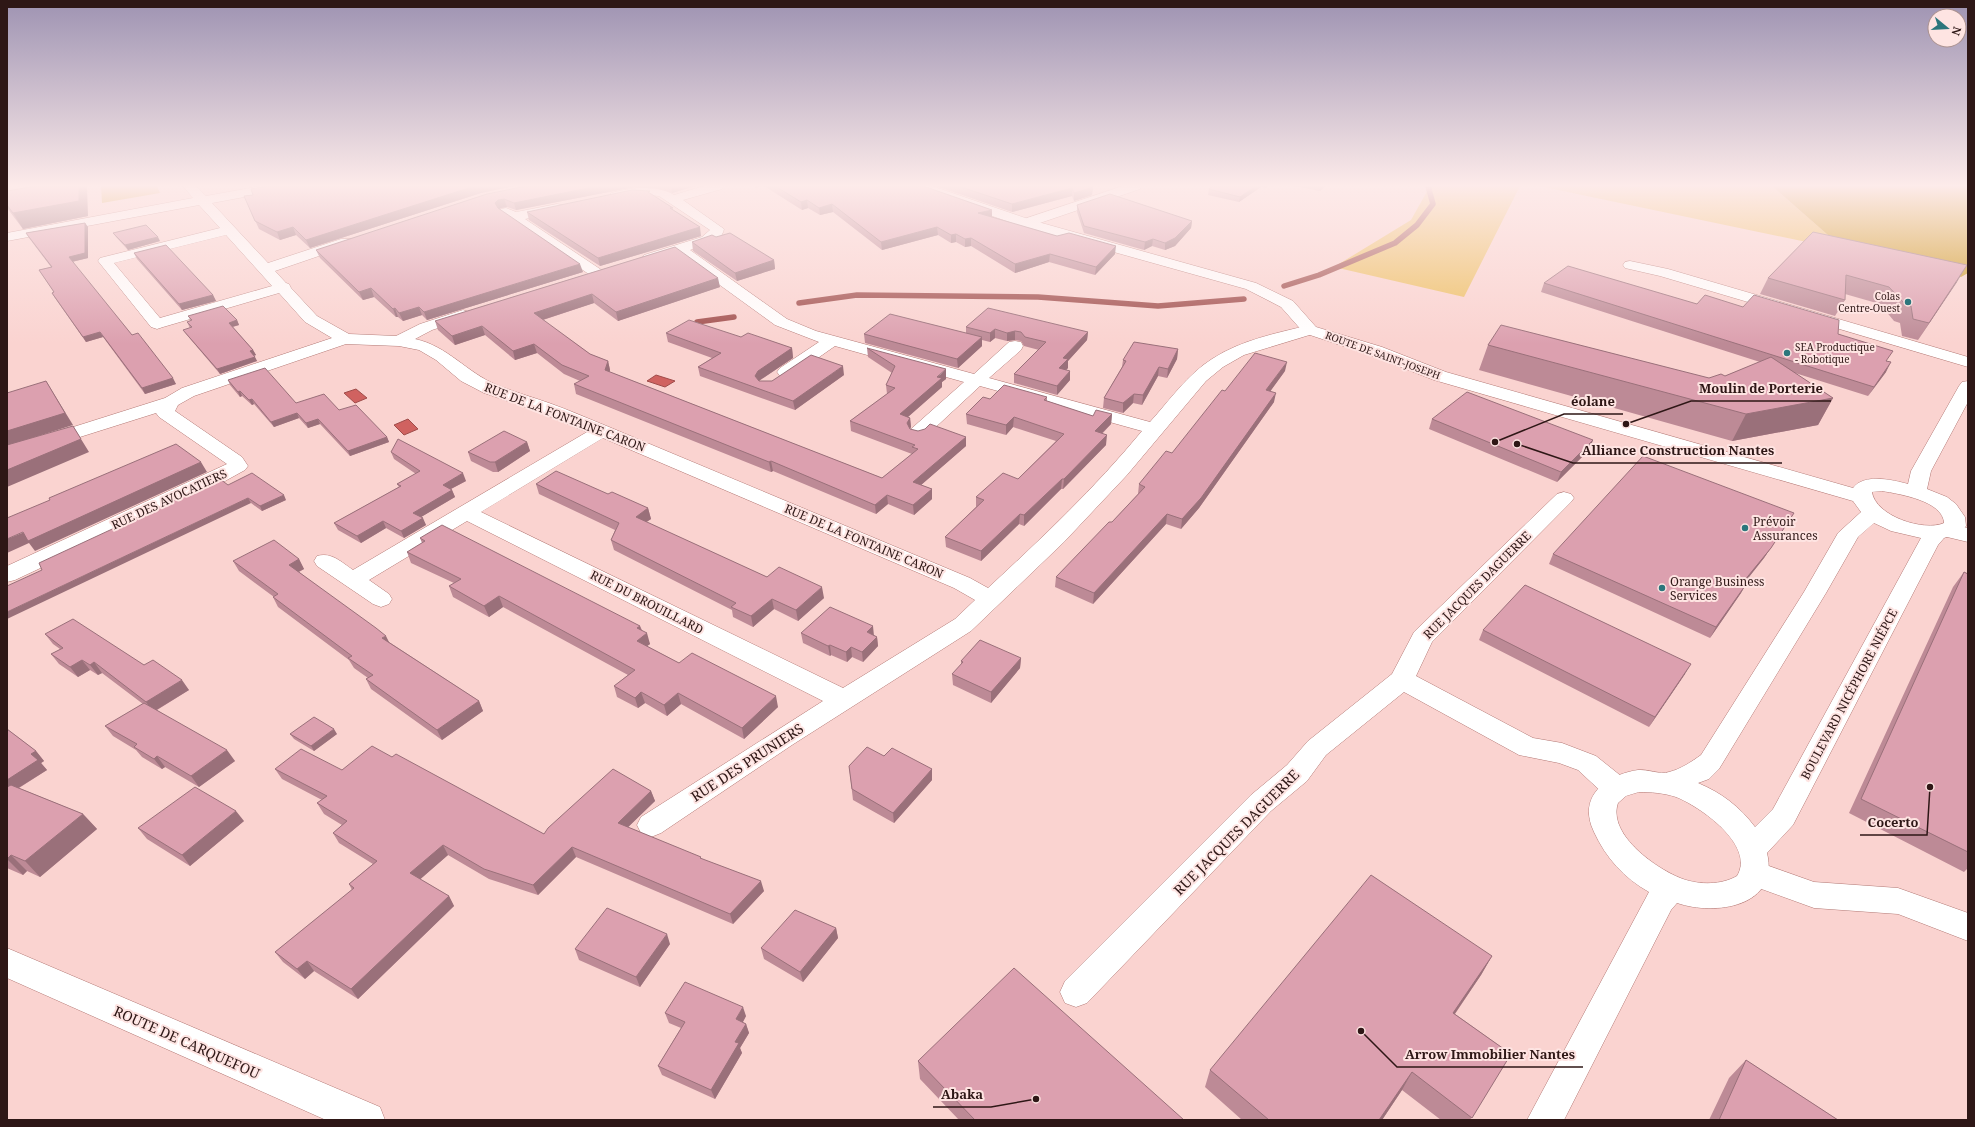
<svg xmlns="http://www.w3.org/2000/svg" width="1975" height="1127" viewBox="0 0 1975 1127" font-family="'Noto Serif',serif">
	<rect width="100%" height="100%" fill="#fad3d0"/>
	<path fill="#edbf62" d="M 1430,186 L 1520,186 L 1464,297 L 1334,267 L 1411,220 Z
		M 1539,186 L 1772,186 L 1845,250 Z"/>
	<path fill="#cd9a20" d="M 101,186 L 157,186 L 160,193 L 102,203 Z
		M 1772,186 L 1968,186 L 1968,273 L 1961,277 L 1845,250 Z"/>
	<path fill="#d06260" stroke="#9f4c4a" d="M 656,375 L 675,381 L 665,387 L 647,381 Z
		M 356,389 L 367,398 L 355,403 L 344,393 Z
		M 408,419 L 418,429 L 404,435 L 394,425 Z"/>
	<g fill="none" stroke-linecap="round" stroke-linejoin="round">
		<path stroke="#9f4c4a" stroke-width="5.5" d="M 1284,286 L 1319,275 L 1395,243 L 1417,225 L 1433,204 L 1428,186
			M 799,303 L 857,295 L 1038,297 L 1158,306 L 1244,299
			M 697,322 L 734,317"/>
		<g stroke="#b37975" stroke-width="1">
			<path id="minor" d="M 183,186 L 196,186 L 206,196 L 261,186 L 288,186 L 287,189 L 282,190 L 212,203 L 268,263 L 341,239 L 351,239 L 353,242 L 351,245 L 275,271 L 286,283 L 289,284 L 291,288 L 317,316 L 349,334 L 396,336 L 420,324 L 463,310 L 469,312 L 471,315 L 469,318 L 432,330 L 415,339 C 448,346 467,373 497,385 C 514,392 532,397 549,403 C 569,410 589,419 609,427 L 970,578 L 988,588 C 1042,538 1095,488 1142,431 L 980,386 L 925,437 L 918,439 L 911,437 L 909,433 L 911,429 L 964,382 L 835,346 L 792,376 L 786,377 L 780,376 L 777,372 L 780,368 L 819,342 L 775,325 L 677,254 L 649,262 L 644,261 L 642,258 L 644,255 L 702,237 L 710,230 L 659,196 L 649,195 L 616,200 L 611,199 L 609,196 L 611,193 C 631,188 656,183 674,195 L 704,186 L 723,186 L 722,189 L 683,200 L 724,229 C 721,244 702,246 690,250 L 787,319 L 816,331 L 974,374 L 1009,342 L 1015,341 L 1021,342 L 1023,346 L 1021,350 L 989,378 L 1150,422 C 1169,401 1188,374 1212,359 C 1241,340 1277,333 1310,325 L 1316,327 L 1318,330 L 1316,333 L 1244,355 L 1223,367 L 1206,381 L 1127,475 L 1064,542 L 971,631 L 792,745 L 661,833 L 651,837 L 641,833 L 637,825 L 641,817 L 823,701 L 467,521 L 369,580 L 389,594 L 392,599 L 389,604 L 381,607 L 373,604 L 317,566 L 314,561 L 317,556 C 332,552 341,562 353,570 L 587,432 L 537,411 L 484,393 L 461,381 L 436,360 L 419,350 L 399,346 L 346,344 L 194,396 L 178,405 L 175,411 L 242,457 L 248,466 L 245,470 L 225,481 L 15,580 L 7,582 L 7,566 L 227,464 L 159,417 L 156,413 L 7,460 L 7,448 L 165,398 L 182,388 L 332,338 L 305,322 L 279,293 L 163,327 L 157,329 L 151,327 L 98,261 L 100,258 L 220,228 L 199,205 L 7,241 L 7,233 L 193,198 ZM 226,235 L 272,286 L 160,318 L 114,263 ZM 603,438 L 954,588 L 975,600 L 955,619 L 843,688 L 481,512 Z
				M 1123,186 L 1141,186 L 1140,189 L 1031,226 L 1021,226 L 1019,223 L 1021,220 Z
				M 557,204 L 562,205 L 564,208 L 562,211 L 525,219 L 603,271 L 605,274 L 603,277 L 593,277 L 499,212 L 501,209 L 506,208 L 516,212 Z
				M 1630,261 L 1668,269 L 1968,357 L 1968,367 L 1660,276 L 1625,268 L 1623,265 L 1625,262 Z
				M 1564,492 L 1571,494 L 1574,498 L 1571,502 L 1432,642 L 1416,676 L 1533,738 L 1562,743 L 1596,756 L 1626,780 L 1630,788 L 1626,796 L 1616,799 L 1606,796 L 1578,770 L 1559,763 L 1519,755 L 1404,692 L 1326,755 L 1307,781 L 1271,811 L 1087,1003 L 1076,1007 L 1065,1003 L 1060,992 L 1065,981 L 1251,795 L 1287,765 L 1308,741 L 1392,674 L 1414,632 L 1557,494 Z
				M 1950,524 L 1968,528 L 1968,542 L 1943,536 L 1939,531 L 1943,526 Z
				M 1755,861 L 1814,882 L 1898,888 L 1968,913 L 1968,941 L 1898,914 L 1814,908 L 1745,883 L 1740,874 L 1745,865 Z"/>
		</g>
		<g stroke="#b37975" stroke-width="1">
			<path id="tertiary" d="M 914,186 L 932,186 L 1031,220 L 1256,283 L 1293,301 L 1316,327 L 1382,347 L 1446,372 L 1853,488 C 1864,473 1893,480 1908,484 L 1911,471 L 1959,386 L 1962,382 L 1968,381 L 1968,402 L 1931,471 L 1927,489 L 1947,497 L 1956,504 L 1965,517 L 1966,526 L 1962,531 L 1944,538 L 1938,545 L 1793,825 L 1767,853 C 1780,907 1715,916 1677,903 L 1671,910 L 1564,1120 L 1527,1120 L 1649,892 C 1624,878 1606,858 1594,832 C 1577,797 1605,775 1638,770 C 1648,769 1660,775 1669,772 C 1681,769 1691,762 1701,755 L 1804,592 L 1838,533 L 1861,512 L 1853,501 L 1434,380 L 1370,355 L 1304,333 L 1281,307 L 1246,289 L 1021,226 L 915,189 ZM 1882,491 C 1900,494 1943,501 1944,523 C 1924,532 1875,516 1872,492 ZM 1874,523 L 1891,531 L 1921,538 L 1773,809 L 1755,827 C 1740,807 1722,793 1698,783 L 1709,779 L 1719,769 L 1826,593 L 1858,537 ZM 1639,792 C 1651,792 1664,793 1676,797 C 1699,806 1756,845 1737,876 C 1721,885 1700,885 1683,879 C 1658,870 1607,835 1618,803 L 1626,796 Z"/>
		</g>
		<g stroke="#b37975" stroke-width="1">
			<path id="secondary" d="M 7,948 L 380,1107 L 385,1120 L 326,1120 L 7,978 Z"/>
		</g>
		<use href="#minor" fill="#fff" fill-rule="evenodd"/>
		<use href="#tertiary" fill="#fff" fill-rule="evenodd"/>
		<use href="#secondary" fill="#fff" fill-rule="evenodd"/>
	</g>
	<path fill="#bd8a96" d="M 268,186 L 514,186 L 481,193 L 310,248 L 296,235 L 280,240 L 259,229 L 244,196 L 253,195 Z
		M 527,186 L 695,186 L 672,193 L 658,189 L 634,187 L 516,210 L 507,207 L 501,208 L 499,209 L 583,272 L 427,320 L 422,315 L 403,321 L 398,317 L 396,317 L 374,297 L 363,300 L 320,258 L 316,250 Z
		M 764,186 L 923,186 L 992,217 L 1115,254 L 1095,275 L 1049,262 L 1015,273 L 971,246 L 965,247 L 956,242 L 951,243 L 938,235 L 882,250 L 833,212 L 820,215 L 808,208 L 802,210 Z
		M 936,186 L 1089,186 L 1093,187 L 1092,195 L 1074,201 L 1072,196 L 1012,212 Z
		M 1213,186 L 1268,186 L 1266,188 L 1261,187 L 1239,202 L 1208,195 L 1209,189 Z
		M 1294,186 L 1325,186 L 1320,191 Z
		M 7,191 L 88,216 L 23,229 L 7,208 Z
		M 651,194 L 673,211 L 701,236 L 600,266 L 529,220 L 527,212 Z
		M 1077,205 L 1192,221 L 1191,228 L 1175,246 L 1165,250 L 1152,246 L 1144,250 L 1084,233 L 1077,212 Z
		M 85,223 L 88,227 L 88,258 L 72,262 L 132,335 L 176,384 L 145,394 L 103,337 L 86,342 L 55,298 L 52,293 L 54,292 L 39,270 L 51,267 L 29,238 L 26,233 Z
		M 1813,232 L 1957,282 L 1918,340 L 1902,336 L 1900,323 L 1894,321 L 1880,304 L 1845,294 L 1845,300 L 1835,316 L 1760,294 L 1768,278 Z
		M 113,233 L 160,241 L 128,250 L 116,237 Z
		M 692,242 L 774,260 L 775,269 L 737,281 L 693,251 Z
		M 675,247 L 720,287 L 618,321 L 594,303 L 543,320 L 590,354 L 608,361 L 610,370 L 610,372 L 882,478 L 912,454 L 851,431 L 850,421 L 887,394 L 886,385 L 892,373 L 868,357 L 867,348 L 946,379 L 942,382 L 942,387 L 908,417 L 910,418 L 911,427 L 910,429 L 918,431 L 966,437 L 966,446 L 921,485 L 932,489 L 932,499 L 914,515 L 888,504 L 876,514 L 773,471 L 771,472 L 576,394 L 574,384 L 580,381 L 564,374 L 537,353 L 515,360 L 485,335 L 455,345 L 438,330 L 435,321 Z
		M 134,253 L 213,295 L 216,301 L 182,310 L 137,259 Z
		M 1544,283 L 1697,304 L 1838,334 L 1887,361 L 1886,372 L 1868,396 L 1795,373 L 1833,398 L 1818,425 L 1732,441 L 1479,370 L 1488,345 L 1709,378 L 1725,376 L 1760,362 L 1541,292 Z
		M 188,316 L 237,320 L 239,325 L 233,327 L 253,350 L 256,355 L 254,356 L 257,361 L 220,374 L 186,334 L 183,330 L 190,328 L 187,322 L 191,321 Z
		M 966,327 L 1088,332 L 1087,340 L 1068,361 L 1068,368 L 1065,370 L 1070,380 L 1057,395 L 1014,383 L 1014,374 L 1039,350 L 1024,346 L 1021,341 L 1015,340 L 1007,341 L 995,338 L 990,342 L 982,340 L 982,346 L 958,368 L 865,343 L 864,334 L 966,333 Z
		M 666,333 L 741,337 L 792,348 L 793,358 L 759,381 L 772,381 L 844,375 L 795,410 L 700,376 L 698,367 L 712,358 L 668,342 Z
		M 1178,349 L 1177,359 L 1167,378 L 1158,376 L 1142,405 L 1133,403 L 1123,413 L 1103,408 L 1104,398 L 1122,367 L 1123,360 Z
		M 1285,371 L 1270,391 L 1274,402 L 1199,508 L 1181,529 L 1166,524 L 1093,604 L 1055,587 L 1056,577 L 1112,522 L 1138,494 L 1139,484 L 1172,453 Z
		M 228,380 L 296,403 L 339,410 L 387,437 L 389,442 L 350,456 L 320,424 L 308,428 L 299,418 L 274,427 L 254,404 L 252,405 L 242,396 L 240,397 L 230,385 Z
		M 1047,397 L 1047,401 L 1093,416 L 1112,414 L 1111,424 L 1102,434 L 1106,445 L 1063,489 L 1061,489 L 1024,526 L 1019,524 L 981,561 L 946,547 L 945,537 L 976,507 L 976,497 L 1018,479 L 1056,441 L 1013,427 L 1006,435 L 967,424 L 966,414 L 990,399 Z
		M 1432,419 L 1593,440 L 1589,450 L 1557,482 L 1429,429 Z
		M 527,442 L 530,451 L 498,472 L 493,472 L 471,461 L 468,452 Z
		M 391,452 L 466,481 L 451,489 L 452,490 L 455,497 L 421,517 L 426,525 L 404,538 L 386,528 L 361,543 L 338,530 L 334,523 L 399,487 L 397,484 L 416,474 L 394,459 Z
		M 536,484 L 608,494 L 648,508 L 651,519 L 646,522 L 767,577 L 824,598 L 798,621 L 774,609 L 753,627 L 733,617 L 732,610 L 614,550 L 611,540 L 615,530 L 539,494 Z
		M 228,485 L 286,500 L 262,511 L 251,503 Z
		M 1794,513 L 1764,558 L 1745,582 L 1741,593 L 1710,638 L 1549,564 L 1553,554 Z
		M 420,538 L 640,626 L 642,630 L 650,644 L 647,646 L 679,663 L 778,707 L 744,739 L 681,704 L 667,716 L 645,703 L 638,708 L 617,697 L 614,686 L 628,675 L 503,607 L 489,617 L 453,597 L 449,586 L 454,583 L 411,563 L 407,552 L 422,543 Z
		M 299,559 L 304,569 L 299,572 L 389,642 L 479,701 L 483,711 L 442,740 L 371,689 L 366,679 L 368,678 L 354,668 L 349,660 L 278,607 L 273,597 L 274,597 L 239,571 L 233,561 Z
		M 1964,572 L 1968,574 L 1968,868 L 1964,872 L 1849,813 L 1953,587 Z
		M 1483,630 L 1685,674 L 1649,727 L 1479,640 Z
		M 801,633 L 874,635 L 877,637 L 878,646 L 863,662 L 852,657 L 847,662 L 831,655 L 830,656 L 803,643 Z
		M 45,634 L 144,665 L 189,690 L 157,710 L 235,761 L 199,787 L 165,767 L 162,769 L 142,757 L 136,750 L 113,736 L 105,726 L 143,704 L 102,673 L 98,675 L 90,670 L 78,677 L 59,664 L 51,654 L 60,649 L 53,644 Z
		M 1021,658 L 1020,668 L 991,703 L 953,685 L 952,674 L 961,665 L 961,661 Z
		M 7,729 L 36,751 L 44,761 L 41,763 L 47,770 L 19,788 L 83,814 L 97,829 L 40,877 L 27,871 L 23,875 L 7,868 Z
		M 290,734 L 337,734 L 314,751 L 294,739 Z
		M 884,756 L 932,769 L 932,780 L 894,823 L 853,800 L 849,766 Z
		M 392,757 L 544,834 L 651,791 L 655,801 L 628,827 L 702,859 L 764,891 L 733,924 L 576,857 L 538,895 L 489,879 L 448,855 L 420,879 L 449,896 L 454,906 L 358,999 L 314,971 L 305,979 L 283,962 L 275,952 L 352,890 L 349,884 L 373,864 L 339,843 L 333,833 L 342,825 L 324,814 L 317,803 L 322,800 L 282,779 L 275,769 L 342,770 Z
		M 244,821 L 190,866 L 147,839 L 138,828 Z
		M 836,928 L 838,938 L 803,982 L 764,959 L 761,948 Z
		M 670,944 L 640,987 L 579,960 L 575,949 Z
		M 1492,956 L 1481,975 L 1455,1014 L 1511,1054 L 1470,1120 L 1441,1120 L 1402,1090 L 1382,1120 L 1242,1120 L 1205,1087 L 1210,1070 Z
		M 665,1013 L 746,1016 L 743,1022 L 746,1024 L 749,1033 L 740,1048 L 742,1053 L 715,1099 L 662,1075 L 658,1066 L 681,1028 L 669,1023 Z
		M 1746,1060 L 1838,1120 L 1709,1120 L 1729,1078 Z
		M 918,1061 L 1184,1120 L 959,1120 L 920,1079 Z"/>
	<path fill="#9a707a" d="M 79,186 L 87,186 L 88,216 L 23,229 L 13,213 Z
		M 475,186 L 514,186 L 481,193 L 310,248 L 306,240 Z
		M 598,186 L 634,186 L 634,187 L 516,210 L 514,203 Z
		M 671,186 L 695,186 L 672,193 Z
		M 755,186 L 761,186 L 755,188 Z
		M 1256,186 L 1261,186 L 1261,187 L 1239,202 L 1240,197 Z
		M 1321,186 L 1325,186 L 1320,191 Z
		M 1093,187 L 1092,195 L 1074,201 L 1074,193 Z
		M 1072,188 L 1072,196 L 1012,212 L 1012,204 Z
		M 504,199 L 507,207 L 501,208 L 498,211 L 495,203 L 498,200 Z
		M 807,200 L 808,208 L 802,210 L 801,202 Z
		M 832,204 L 833,212 L 820,215 L 819,208 Z
		M 992,210 L 992,217 L 978,213 Z
		M 1192,221 L 1191,228 L 1175,246 L 1165,250 L 1165,243 Z
		M 85,223 L 88,227 L 88,258 L 71,262 L 69,257 Z
		M 293,227 L 296,235 L 280,240 L 277,232 Z
		M 700,227 L 701,236 L 600,266 L 598,258 Z
		M 937,227 L 938,235 L 882,250 L 881,242 Z
		M 956,234 L 956,242 L 951,243 L 951,235 Z
		M 158,237 L 160,241 L 128,250 L 125,245 Z
		M 971,238 L 971,246 L 965,247 L 965,239 Z
		M 1153,239 L 1152,246 L 1144,250 L 1145,242 Z
		M 1116,246 L 1115,254 L 1095,275 L 1096,267 Z
		M 1050,254 L 1049,262 L 1015,273 L 1015,264 Z
		M 774,260 L 775,269 L 737,281 L 735,273 Z
		M 580,264 L 583,272 L 427,320 L 424,312 Z
		M 1967,265 L 1957,282 L 1918,340 L 1929,323 Z
		M 718,278 L 720,287 L 618,321 L 616,312 Z
		M 371,288 L 374,297 L 363,300 L 359,292 Z
		M 592,294 L 594,303 L 536,322 L 534,313 Z
		M 213,295 L 216,301 L 182,310 L 179,304 Z
		M 419,307 L 422,315 L 403,321 L 399,313 Z
		M 395,308 L 398,317 L 396,317 L 393,309 Z
		M 237,320 L 239,325 L 231,327 L 229,323 Z
		M 482,326 L 485,335 L 455,345 L 452,336 Z
		M 995,329 L 995,338 L 990,342 L 990,333 Z
		M 1015,331 L 1015,340 L 1007,341 L 1007,333 Z
		M 100,332 L 103,337 L 86,342 L 83,337 Z
		M 1088,332 L 1087,340 L 1068,361 L 1068,368 L 1059,378 L 1059,368 L 1063,358 Z
		M 982,337 L 982,346 L 958,368 L 957,359 Z
		M 534,344 L 537,353 L 515,360 L 513,351 Z
		M 792,348 L 793,358 L 760,380 L 756,385 L 755,376 L 758,371 Z
		M 1178,349 L 1177,359 L 1167,378 L 1168,369 Z
		M 253,350 L 256,355 L 252,356 L 250,351 Z
		M 255,357 L 257,361 L 220,374 L 217,369 Z
		M 608,361 L 610,370 L 607,379 L 605,370 Z
		M 1287,362 L 1285,371 L 1264,400 L 1266,390 Z
		M 1891,362 L 1886,372 L 1868,396 L 1874,387 Z
		M 843,366 L 844,375 L 795,410 L 793,401 Z
		M 1159,367 L 1158,376 L 1142,405 L 1143,395 Z
		M 946,369 L 946,379 L 942,382 L 942,387 L 901,423 L 900,414 Z
		M 1070,371 L 1070,380 L 1057,395 L 1057,386 Z
		M 173,378 L 176,384 L 145,394 L 142,388 Z
		M 46,381 L 73,425 L 7,446 L 7,431 Z
		M 240,391 L 242,396 L 240,397 L 238,392 Z
		M 1276,393 L 1274,402 L 1199,508 L 1181,529 L 1182,519 Z
		M 1134,394 L 1133,403 L 1123,413 L 1123,403 Z
		M 1833,398 L 1818,425 L 1732,441 L 1746,414 Z
		M 252,399 L 254,404 L 252,405 L 249,400 Z
		M 297,413 L 299,418 L 274,427 L 271,422 Z
		M 1112,414 L 1111,424 L 1094,441 L 1095,431 Z
		M 1014,417 L 1013,427 L 1006,435 L 1006,425 Z
		M 910,418 L 911,427 L 908,432 L 907,423 Z
		M 318,419 L 320,424 L 308,428 L 306,423 Z
		M 73,426 L 89,452 L 7,487 L 7,470 Z
		M 1107,435 L 1106,445 L 1063,489 L 1064,479 Z
		M 387,437 L 389,442 L 350,456 L 348,451 Z
		M 966,437 L 966,446 L 913,492 L 913,482 Z
		M 1593,440 L 1589,450 L 1557,482 L 1561,472 Z
		M 527,442 L 530,451 L 498,472 L 495,462 Z
		M 771,461 L 773,471 L 771,472 L 769,462 Z
		M 201,462 L 207,472 L 35,551 L 29,543 L 7,553 L 7,539 Z
		M 463,473 L 466,481 L 445,492 L 443,485 Z
		M 1062,479 L 1061,489 L 1024,526 L 1024,515 Z
		M 932,489 L 932,499 L 914,515 L 913,505 Z
		M 452,490 L 455,497 L 416,520 L 413,513 Z
		M 284,495 L 286,500 L 262,511 L 260,506 Z
		M 887,495 L 888,504 L 876,514 L 875,505 Z
		M 248,498 L 251,503 L 7,619 L 7,612 Z
		M 648,508 L 651,519 L 639,527 L 636,517 Z
		M 1794,513 L 1764,558 L 1737,592 L 1744,581 Z
		M 1020,514 L 1019,524 L 981,561 L 981,551 Z
		M 1167,514 L 1166,524 L 1093,604 L 1094,593 Z
		M 423,518 L 426,525 L 404,538 L 401,531 Z
		M 383,521 L 386,528 L 361,543 L 357,536 Z
		M 299,559 L 304,569 L 294,574 L 289,565 Z
		M 1747,583 L 1741,593 L 1710,638 L 1716,627 Z
		M 822,587 L 824,598 L 798,621 L 796,610 Z
		M 499,596 L 503,607 L 489,617 L 484,606 Z
		M 772,599 L 774,609 L 753,627 L 751,616 Z
		M 640,626 L 643,636 L 647,633 L 650,644 L 640,651 L 637,641 L 637,628 Z
		M 873,626 L 874,636 L 867,632 Z
		M 386,636 L 391,646 L 382,638 Z
		M 877,637 L 878,646 L 863,662 L 862,652 Z
		M 830,645 L 831,655 L 830,656 L 828,646 Z
		M 851,647 L 852,657 L 847,662 L 846,652 Z
		M 1021,658 L 1020,668 L 991,703 L 991,692 Z
		M 82,660 L 90,670 L 78,677 L 70,667 Z
		M 94,662 L 102,673 L 98,675 L 90,665 Z
		M 1691,664 L 1685,674 L 1649,727 L 1655,717 Z
		M 182,680 L 189,690 L 153,712 L 146,702 Z
		M 641,692 L 645,703 L 638,708 L 635,698 Z
		M 678,693 L 681,704 L 667,716 L 664,705 Z
		M 776,696 L 778,707 L 744,739 L 742,728 Z
		M 479,701 L 483,711 L 442,740 L 437,730 Z
		M 334,729 L 337,734 L 314,751 L 311,746 Z
		M 227,750 L 235,761 L 199,787 L 191,776 Z
		M 36,751 L 44,761 L 41,763 L 47,770 L 7,795 L 7,780 L 31,754 Z
		M 157,756 L 165,767 L 162,769 L 154,759 Z
		M 932,769 L 932,780 L 894,823 L 893,813 Z
		M 651,791 L 655,801 L 622,833 L 618,823 Z
		M 236,811 L 244,821 L 190,866 L 182,855 Z
		M 83,814 L 97,829 L 40,877 L 25,861 Z
		M 443,845 L 448,855 L 416,883 L 410,873 Z
		M 572,847 L 576,857 L 538,895 L 533,885 Z
		M 11,855 L 27,871 L 23,875 L 7,859 Z
		M 761,881 L 764,891 L 733,924 L 730,914 Z
		M 449,896 L 454,906 L 358,999 L 351,989 Z
		M 836,928 L 838,938 L 803,982 L 800,972 Z
		M 667,934 L 670,944 L 640,987 L 636,977 Z
		M 1492,956 L 1481,975 L 1443,1031 L 1453,1013 Z
		M 307,961 L 314,971 L 305,979 L 297,969 Z
		M 743,1007 L 746,1016 L 739,1029 L 736,1019 Z
		M 746,1024 L 749,1033 L 740,1048 L 742,1053 L 715,1099 L 711,1090 L 735,1042 Z
		M 1412,1072 L 1402,1090 L 1382,1120 L 1379,1120 Z"/>
	<path fill="#dca0af" stroke="#9a707a" d="M 37,186 L 79,186 L 79,201 L 13,213 L 7,205 L 7,191 Z
		M 268,186 L 475,186 L 306,240 L 293,227 L 277,232 L 255,221 L 244,196 L 253,195 L 251,189 Z
		M 527,186 L 598,186 L 514,203 L 504,199 L 498,200 L 495,203 L 498,208 L 580,264 L 424,312 L 419,307 L 399,313 L 395,308 L 393,309 L 371,288 L 359,292 L 316,250 L 487,194 Z
		M 775,186 L 923,186 L 992,210 L 978,213 L 1057,236 L 1069,233 L 1116,246 L 1096,267 L 1050,254 L 1015,264 L 971,238 L 965,239 L 956,234 L 951,235 L 937,227 L 881,242 L 832,204 L 819,208 L 807,200 L 801,202 Z
		M 958,186 L 1089,186 L 1093,187 L 1074,193 L 1072,188 L 1012,204 Z
		M 1213,186 L 1256,186 L 1240,197 L 1209,189 Z
		M 632,190 L 650,191 L 648,192 L 673,208 L 670,208 L 700,227 L 598,258 L 527,212 Z
		M 1110,194 L 1192,221 L 1175,238 L 1165,243 L 1153,239 L 1145,242 L 1084,226 L 1077,205 Z
		M 85,223 L 85,253 L 69,257 L 132,335 L 138,333 L 173,378 L 142,388 L 100,332 L 83,337 L 52,293 L 54,292 L 39,270 L 52,267 L 26,233 Z
		M 146,225 L 158,237 L 125,245 L 113,233 Z
		M 1813,232 L 1967,265 L 1929,323 L 1913,319 L 1911,306 L 1905,304 L 1889,287 L 1846,275 L 1845,300 L 1768,278 Z
		M 730,233 L 774,260 L 735,273 L 692,242 L 712,235 L 716,237 Z
		M 166,245 L 213,295 L 179,304 L 134,253 Z
		M 675,247 L 718,278 L 616,312 L 592,294 L 534,313 L 590,354 L 608,361 L 605,370 L 882,478 L 918,449 L 912,447 L 915,445 L 850,421 L 895,388 L 886,385 L 895,366 L 867,348 L 946,369 L 937,377 L 942,378 L 900,414 L 910,418 L 907,423 L 910,429 L 918,431 L 925,429 L 930,424 L 966,437 L 913,482 L 932,489 L 913,505 L 887,495 L 875,505 L 771,461 L 769,462 L 574,384 L 589,376 L 562,365 L 534,344 L 513,351 L 482,326 L 452,336 L 435,321 Z
		M 1568,266 L 1697,304 L 1705,295 L 1743,307 L 1754,295 L 1839,320 L 1838,334 L 1893,351 L 1886,361 L 1891,362 L 1874,387 L 1544,283 Z
		M 223,306 L 237,320 L 229,323 L 253,350 L 250,351 L 255,357 L 217,369 L 183,330 L 192,327 L 187,322 L 192,320 L 188,316 Z
		M 988,308 L 1088,332 L 1063,358 L 1068,359 L 1059,368 L 1070,371 L 1057,386 L 1014,374 L 1046,342 L 1025,337 L 1021,332 L 1015,331 L 1007,333 L 995,329 L 990,333 L 966,327 Z
		M 890,314 L 982,337 L 957,359 L 864,334 Z
		M 689,320 L 741,337 L 748,333 L 792,348 L 758,371 L 755,376 L 759,381 L 772,381 L 811,355 L 843,366 L 793,401 L 698,367 L 721,353 L 666,333 Z
		M 1501,325 L 1709,378 L 1721,374 L 1725,376 L 1771,357 L 1833,398 L 1746,414 L 1488,345 Z
		M 1134,342 L 1178,349 L 1168,369 L 1159,367 L 1143,395 L 1134,394 L 1123,403 L 1104,398 L 1126,361 L 1123,360 Z
		M 1255,353 L 1287,362 L 1266,390 L 1276,393 L 1201,498 L 1182,519 L 1167,514 L 1094,593 L 1056,577 L 1109,522 L 1112,522 L 1145,487 L 1139,484 L 1166,451 L 1172,453 L 1222,390 L 1225,391 Z
		M 265,368 L 296,403 L 324,394 L 339,410 L 356,405 L 387,437 L 348,451 L 318,419 L 306,423 L 297,413 L 271,422 L 252,399 L 249,400 L 240,391 L 238,392 L 228,380 Z
		M 46,381 L 65,413 L 7,431 L 7,393 Z
		M 1004,385 L 1047,397 L 1044,400 L 1093,416 L 1096,410 L 1112,414 L 1095,431 L 1107,435 L 1064,479 L 1062,479 L 1024,515 L 1020,514 L 981,551 L 945,537 L 984,500 L 976,497 L 1003,473 L 1018,479 L 1064,434 L 1014,417 L 1006,425 L 966,414 L 983,397 L 990,399 Z
		M 1467,392 L 1593,440 L 1561,472 L 1432,419 Z
		M 73,426 L 81,439 L 7,470 L 7,445 Z
		M 504,431 L 527,442 L 495,462 L 490,462 L 468,452 Z
		M 398,439 L 463,473 L 443,485 L 452,490 L 413,513 L 423,518 L 401,531 L 383,521 L 357,536 L 334,523 L 401,486 L 397,484 L 420,471 L 391,452 Z
		M 176,444 L 201,462 L 28,541 L 23,532 L 7,539 L 7,518 L 50,500 L 49,498 Z
		M 1643,456 L 1794,513 L 1771,548 L 1744,581 L 1747,583 L 1716,627 L 1553,554 Z
		M 556,471 L 608,494 L 612,492 L 648,508 L 636,517 L 767,577 L 779,567 L 822,587 L 796,610 L 772,599 L 751,616 L 731,607 L 736,603 L 611,540 L 619,523 L 536,484 Z
		M 252,473 L 284,495 L 260,506 L 248,498 L 7,612 L 7,586 L 42,570 L 39,563 L 220,479 L 228,485 Z
		M 442,525 L 640,626 L 637,628 L 647,633 L 637,641 L 679,663 L 692,653 L 776,696 L 742,728 L 678,693 L 664,705 L 641,692 L 635,698 L 614,686 L 635,670 L 499,596 L 484,606 L 449,586 L 461,579 L 407,552 L 425,541 L 420,538 Z
		M 274,540 L 299,559 L 289,565 L 376,628 L 386,636 L 382,638 L 479,701 L 437,730 L 366,679 L 373,675 L 348,658 L 352,656 L 273,597 L 278,594 L 233,561 Z
		M 1964,572 L 1968,574 L 1968,852 L 1861,799 Z
		M 1525,585 L 1691,664 L 1655,717 L 1483,630 Z
		M 830,607 L 873,626 L 867,632 L 877,637 L 862,652 L 851,647 L 846,652 L 830,645 L 828,646 L 801,633 Z
		M 73,619 L 144,665 L 153,660 L 182,680 L 146,702 L 94,662 L 90,665 L 82,660 L 70,667 L 51,654 L 63,648 L 45,634 Z
		M 980,640 L 1021,658 L 991,692 L 952,674 L 963,662 L 961,661 Z
		M 144,703 L 227,750 L 191,776 L 157,756 L 154,759 L 134,747 L 137,744 L 105,726 Z
		M 314,717 L 334,729 L 311,746 L 290,734 Z
		M 7,729 L 36,751 L 31,754 L 38,760 L 7,780 Z
		M 372,746 L 392,757 L 396,754 L 544,834 L 548,828 L 613,769 L 651,791 L 618,823 L 701,857 L 700,858 L 761,881 L 730,914 L 572,847 L 533,885 L 484,869 L 443,845 L 410,873 L 449,896 L 351,989 L 307,961 L 297,969 L 275,952 L 354,888 L 349,884 L 377,861 L 333,833 L 347,821 L 317,803 L 327,796 L 275,769 L 301,749 L 342,770 Z
		M 867,747 L 884,756 L 892,748 L 932,769 L 893,813 L 852,789 L 849,766 Z
		M 11,785 L 83,814 L 25,861 L 11,855 L 7,859 L 7,787 Z
		M 195,787 L 236,811 L 182,855 L 138,828 Z
		M 1371,875 L 1492,956 L 1453,1013 L 1511,1054 L 1472,1118 L 1412,1072 L 1379,1120 L 1269,1120 L 1210,1070 Z
		M 607,908 L 667,934 L 636,977 L 575,949 Z
		M 795,910 L 836,928 L 800,972 L 761,948 Z
		M 1014,968 L 1184,1120 L 975,1120 L 918,1061 Z
		M 685,982 L 743,1007 L 736,1019 L 746,1024 L 735,1042 L 739,1043 L 711,1090 L 658,1066 L 685,1022 L 665,1013 Z
		M 1746,1060 L 1838,1120 L 1719,1120 Z"/>
	<linearGradient id="sky" x2="0" y2="1"><stop stop-color="#9e93b2"/><stop offset="0.54" stop-color="#fdebea"/><stop offset="1" stop-color="#fdebea" stop-opacity="0"/></linearGradient>
	<rect width="1975" height="344" fill="url(#sky)"/>
	<g fill="#2c767c" stroke="#fee4e2" stroke-width="1.5">
		<circle cx="1908" cy="302" r="4"/>
		<circle cx="1787" cy="353" r="4"/>
		<circle cx="1745" cy="528" r="4"/>
		<circle cx="1662" cy="588" r="4"/>
	</g>
	<g text-anchor="middle" dominant-baseline="central" stroke-width="4" stroke-linejoin="round" paint-order="stroke">
		<g font-size="10" fill="#2e1716" stroke="#fee4e2" text-anchor="end">
			<text x="1900" y="296">Colas<tspan x="1900" dy="12">Centre-Ouest</tspan></text>
			<text x="1795" y="347" text-anchor="start">SEA Productique<tspan x="1795" dy="12">- Robotique</tspan></text>
		</g>
		<g font-size="10" fill="#2e1716" stroke="#fee4e2">
			<text transform="translate(1383 355) rotate(20)">ROUTE DE SAINT-JOSEPH</text>
		</g>
		<g font-size="12" fill="#2e1716" stroke="#fee4e2">
			<text transform="translate(565 417) rotate(21)">RUE DE LA FONTAINE CARON</text>
			<text transform="translate(169 499) rotate(-25)">RUE DES AVOCATIERS</text>
			<text transform="translate(864 541) rotate(23)">RUE DE LA FONTAINE CARON</text>
			<text transform="translate(1477 585) rotate(-45)">RUE JACQUES DAGUERRE</text>
			<text transform="translate(647 602) rotate(27)">RUE DU BROUILLARD</text>
			<text transform="translate(1849 694) rotate(-62)">BOULEVARD NICÉPHORE NIÉPCE</text>
		</g>
		<g font-size="12" fill="#2e1716" stroke="#fee4e2" text-anchor="start">
			<text x="1753" y="521">Prévoir<tspan x="1753" dy="14">Assurances</tspan></text>
			<text x="1670" y="581">Orange Business<tspan x="1670" dy="14">Services</tspan></text>
		</g>
		<g font-size="14" fill="#2e1716" stroke="#fee4e2">
			<text transform="translate(747 762) rotate(-33)">RUE DES PRUNIERS</text>
			<text transform="translate(1236 832) rotate(-45)">RUE JACQUES DAGUERRE</text>
			<text transform="translate(187 1042) rotate(24)">ROUTE DE CARQUEFOU</text>
		</g>
	</g>
	<path fill="none" stroke="#2e1716" stroke-width="1.5" d="M1626 424L1691 401H1831M1495 442L1564 414H1623M1517 444L1573 463H1782M1930 787L1927 835H1860M1361 1031L1397 1067H1583M1036 1099L991 1107H933"/>
	<g fill="#2e1716" stroke="#fee4e2" stroke-width="1.5">
		<circle cx="1626" cy="424" r="4"/>
		<circle cx="1495" cy="442" r="4"/>
		<circle cx="1517" cy="444" r="4"/>
		<circle cx="1930" cy="787" r="4"/>
		<circle cx="1361" cy="1031" r="4"/>
		<circle cx="1036" cy="1099" r="4"/>
	</g>
	<g font-size="13" text-anchor="middle" font-weight="bold" fill="#2e1716" stroke="#fee4e2" stroke-width="4" stroke-linejoin="round" paint-order="stroke">
		<text x="1761" y="393">Moulin de Porterie</text>
		<text x="1593" y="406">éolane</text>
		<text x="1678" y="455">Alliance Construction Nantes</text>
		<text x="1893" y="827">Cocerto</text>
		<text x="1490" y="1059">Arrow Immobilier Nantes</text>
		<text x="962" y="1099">Abaka</text>
	</g>
	<rect width="1975" height="1127" fill="none" stroke="#2e1716" stroke-width="16"/>
	<g transform="translate(1947 28) rotate(108)"><circle r="19" fill="#fee4e2" stroke="#ab9290"/>
	<path d="M0-3L7 15L0 10L-7 15Z" fill="#2c767c"/>
	<text y="-6" font-size="11" font-weight="bold" text-anchor="middle" fill="#2e1716">N</text>
	</g>
</svg>
